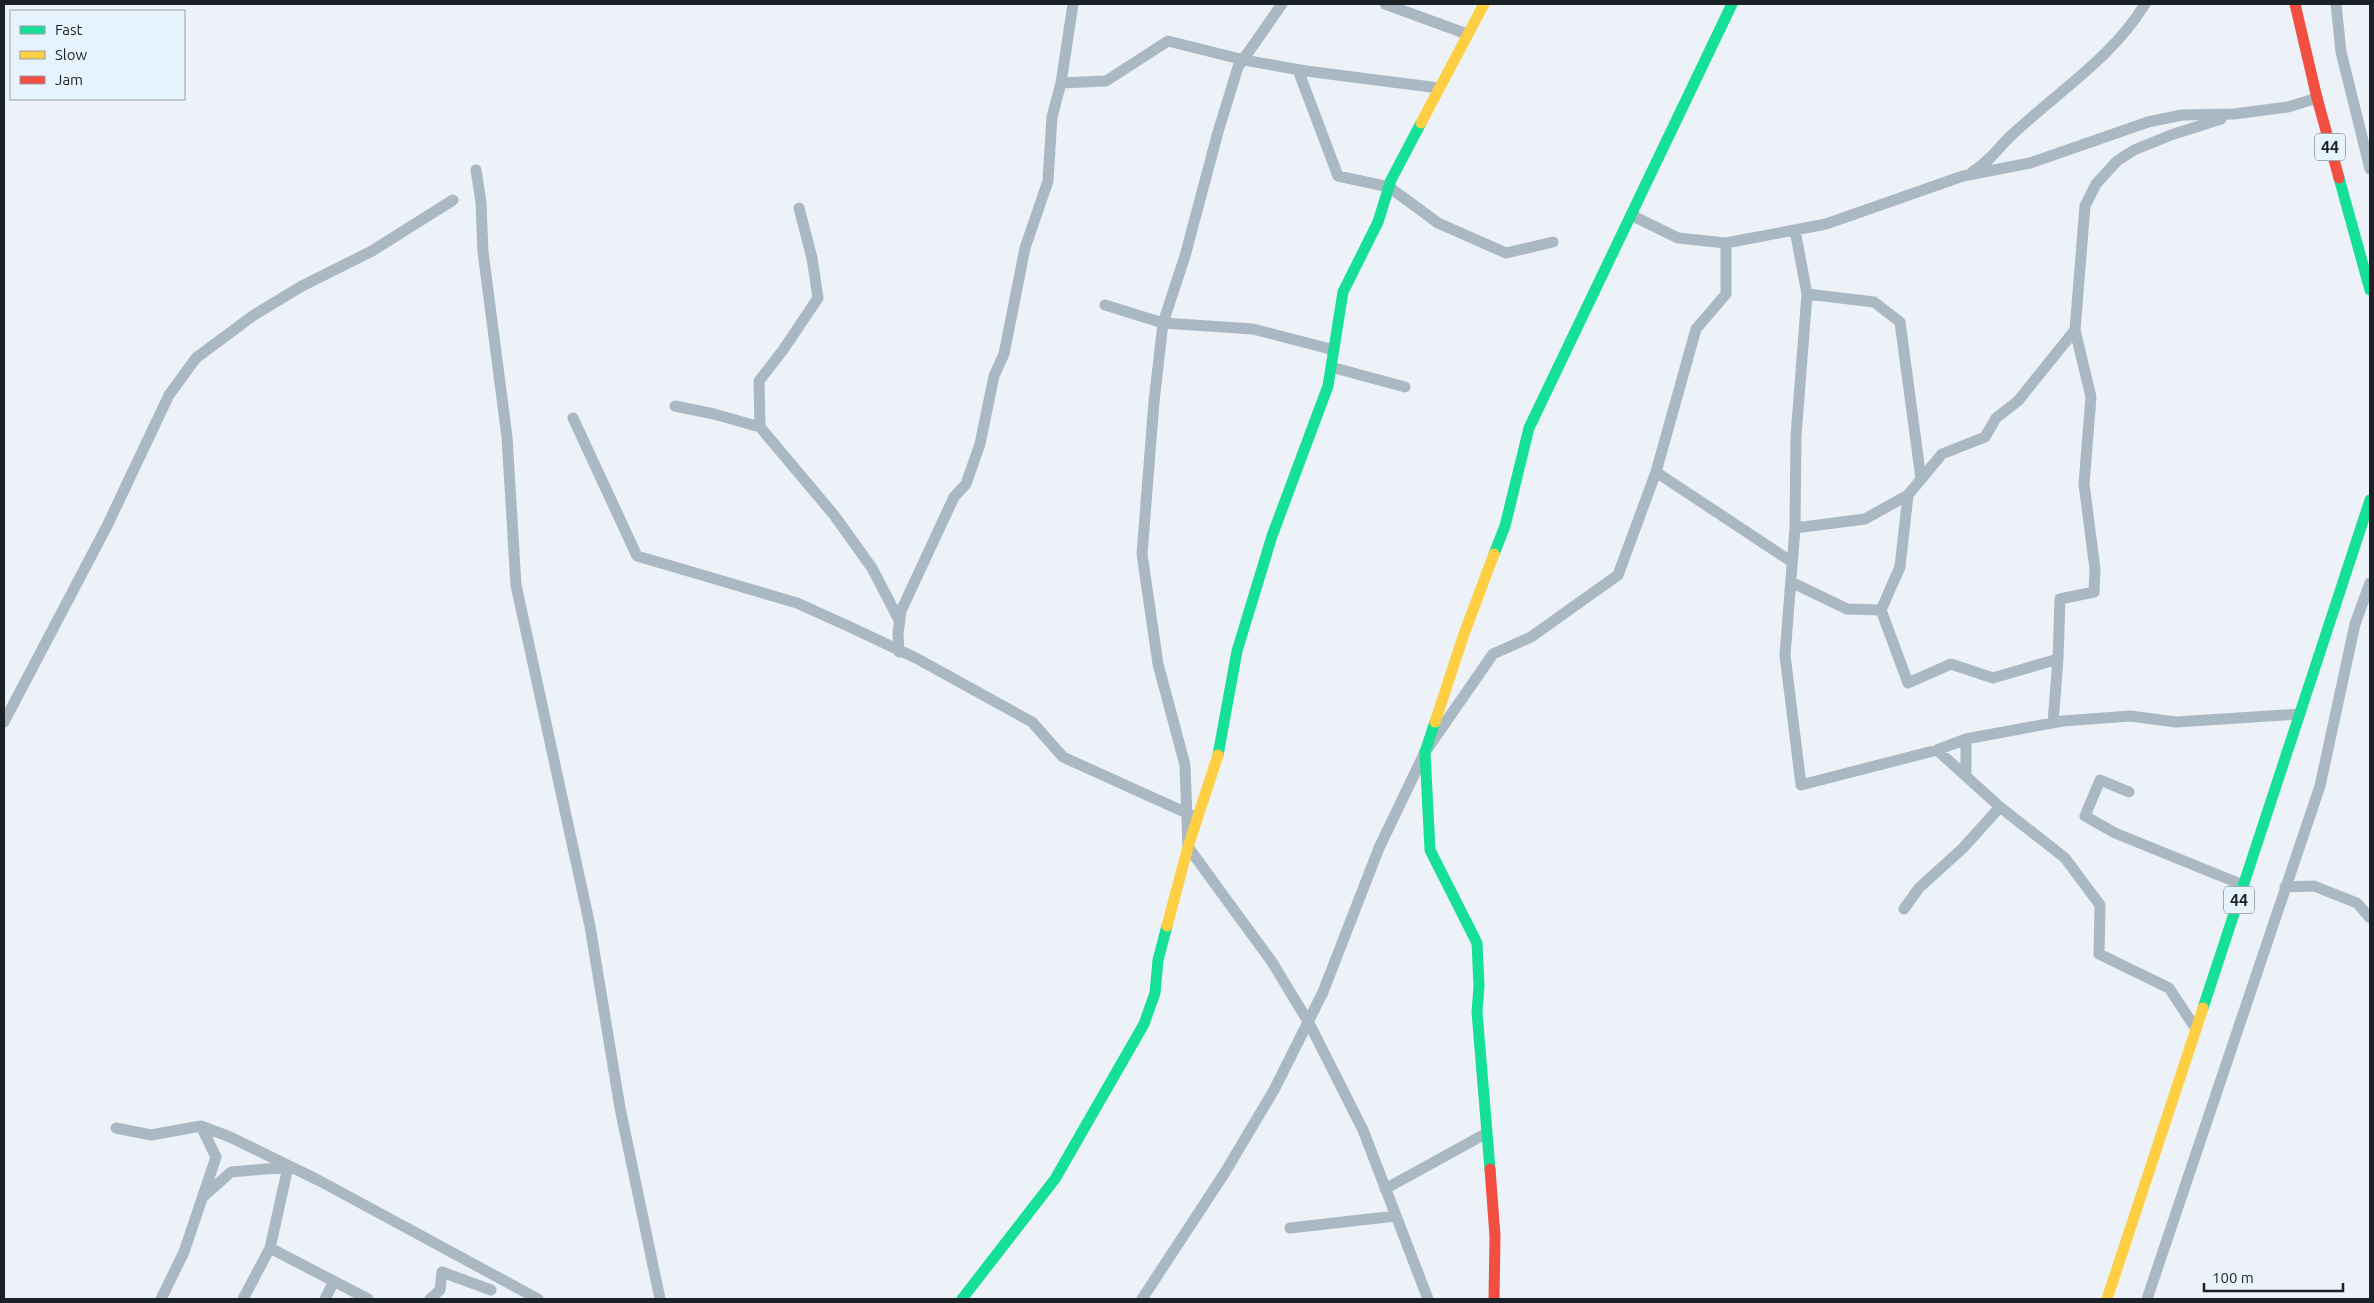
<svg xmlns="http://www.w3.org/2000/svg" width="2374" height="1303" viewBox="0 0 2374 1303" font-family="Ubuntu,sans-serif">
	<rect width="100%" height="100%" fill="#ecf2f7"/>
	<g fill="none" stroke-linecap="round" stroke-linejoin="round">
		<path stroke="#aab8c3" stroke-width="11" d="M 1282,4 L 1238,67 L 1218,132 L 1185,256 L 1163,323 L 1154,402 L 1142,554 L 1158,664 L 1185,765 L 1188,847 L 1272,962 L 1309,1023 L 1363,1130 L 1428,1299
			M 1385,4 L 1467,34
			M 2336,4 L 2341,52 L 2370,169
			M 1298,70 L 1338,176 L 1389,187 L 1438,223 L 1506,253 L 1553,242
			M 1061,83 L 1106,81 L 1168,41 L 1244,60 L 1306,71 L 1439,88
			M 476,170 L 481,202 L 483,252 L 507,437 L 516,585 L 590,926 L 620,1108 L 660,1299
			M 1972,172 C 1990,162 1999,146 2014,133 C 2060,90 2112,58 2145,4
			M 799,208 L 812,258 L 818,298 L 783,350 L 759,381 L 760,427 L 834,515 L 872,568 L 900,622
			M 1631,215 L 1678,238 L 1726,243 L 1826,224 L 1963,176 L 2030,163 L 2148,122 L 2182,115 L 2234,114 L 2288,107 L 2317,98
			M 1795,230 L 1807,294
			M 1105,305 L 1163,323 L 1253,329 L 1334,350
			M 2075,330 L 2018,401 L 1996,418 L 1985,437 L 1942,454 L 1908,495 L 1865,519 L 1795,528 L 1785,655 L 1801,785 L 1937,750 L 1966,739 L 2063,721 L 2130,716 L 2176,722 L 2300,714
			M 1331,367 L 1405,387
			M 675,406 L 714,414 L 760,427
			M 573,418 L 637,556 L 797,603 L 848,626 L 916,658 L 1032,722 L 1063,757 L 1191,815
			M 1656,472 L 1792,562
			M 1795,528 L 1796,436 L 1807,294 L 1874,302 L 1900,322 L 1921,479
			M 1791,582 L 1847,609 L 1881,610 L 1908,683 L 1951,664 L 1993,678 L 2058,659 L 2053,723
			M 1881,610 L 1900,567 L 1908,495
			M 899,652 L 898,633 L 901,611 L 954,497 L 966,484 L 980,444 L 994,376 L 1004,354 L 1025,248 L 1048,181 L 1052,117 L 1061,83 L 1073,4
			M 2058,659 L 2060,599 L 2094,592 L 2095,569 L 2084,484 L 2091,397 L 2075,330 L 2085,206 L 2096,184 L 2117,161 L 2134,150 L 2171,135 L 2221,119
			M 4,722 L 107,526 L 169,395 L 196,358 L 254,315 L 302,286 L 372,251 L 453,200
			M 1937,750 L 2000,807 L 2065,858 L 2100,905 L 2099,954 L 2169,988 L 2196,1029
			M 1966,775 L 1966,739
			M 2129,792 L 2100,780 L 2085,816 L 2115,833 L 2243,885
			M 2285,887 L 2314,886 L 2357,903 L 2370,918
			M 1904,909 L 1919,888 L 1963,848 L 2000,807
			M 116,1128 L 151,1135 L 201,1126 L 230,1137 L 320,1181 L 538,1299
			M 1385,1189 L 1485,1134
			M 203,1197 L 231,1172 L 288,1167 L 270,1248 L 368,1299
			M 1290,1228 L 1396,1216
			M 161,1299 L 184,1252 L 216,1157 L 201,1126
			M 243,1299 L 270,1248
			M 325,1299 L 334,1281
			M 430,1299 L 440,1290 L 442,1272 L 491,1290
			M 1142,1299 L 1224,1174 L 1274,1090 L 1323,992 L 1379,848 L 1425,752 L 1493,654 L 1531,637 L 1618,575 L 1656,472 L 1696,329 L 1726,294 L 1726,243
			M 2147,1299 L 2320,786 L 2355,624 L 2370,583"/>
		<path stroke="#16e098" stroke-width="11" d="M 2339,178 L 2370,290
			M 1494,554 L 1505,526 L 1529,428 L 1732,4
			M 1435,722 L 1425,752 L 1430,850 L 1477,943 L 1479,986 L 1477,1012 L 1490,1169
			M 1218,755 L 1237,651 L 1272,536 L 1328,386 L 1343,292 L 1378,222 L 1391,180 L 1421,123
			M 2203,1008 L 2370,500
			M 962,1299 L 1055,1179 L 1144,1024 L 1155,993 L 1158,960 L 1167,926"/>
		<path stroke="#ffcf43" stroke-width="11" d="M 1421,123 L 1484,4
			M 1435,722 L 1464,634 L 1494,554
			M 1167,926 L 1188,847 L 1218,755
			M 2107,1299 L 2203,1008"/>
		<path stroke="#f24e42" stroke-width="11" d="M 2295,4 L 2317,98 L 2339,178
			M 1490,1169 L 1495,1236 L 1494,1299"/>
	</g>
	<g text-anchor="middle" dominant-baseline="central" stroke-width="5" stroke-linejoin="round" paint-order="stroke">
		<g fill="#e7f3fc" stroke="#586167" stroke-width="1">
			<rect x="2315" y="133.5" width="30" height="27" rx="4"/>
			<rect x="2224" y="886.5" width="30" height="27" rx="4"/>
		</g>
		<g font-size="16" font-weight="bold" fill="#1b2227">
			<text x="2330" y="147">44</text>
			<text x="2239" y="900">44</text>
		</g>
	</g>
	<rect width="2374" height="1303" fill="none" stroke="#1b2227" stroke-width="10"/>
	<rect x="10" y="10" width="175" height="90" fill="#e7f3fc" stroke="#959fa7"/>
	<rect x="20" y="26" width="25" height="8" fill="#16e098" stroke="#959fa7"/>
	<text x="55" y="35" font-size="15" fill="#1b2227">Fast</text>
	<rect x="20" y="51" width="25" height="8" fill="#ffcf43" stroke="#959fa7"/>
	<text x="55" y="60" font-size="15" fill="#1b2227">Slow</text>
	<rect x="20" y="76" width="25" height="8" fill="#f24e42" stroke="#959fa7"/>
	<text x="55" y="85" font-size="15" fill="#1b2227">Jam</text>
	<path d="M2204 1283v8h139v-8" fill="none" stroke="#1b2227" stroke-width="2.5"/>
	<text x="2212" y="1283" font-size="15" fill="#1b2227" stroke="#e7f3fc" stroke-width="4" paint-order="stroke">100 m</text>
</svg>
